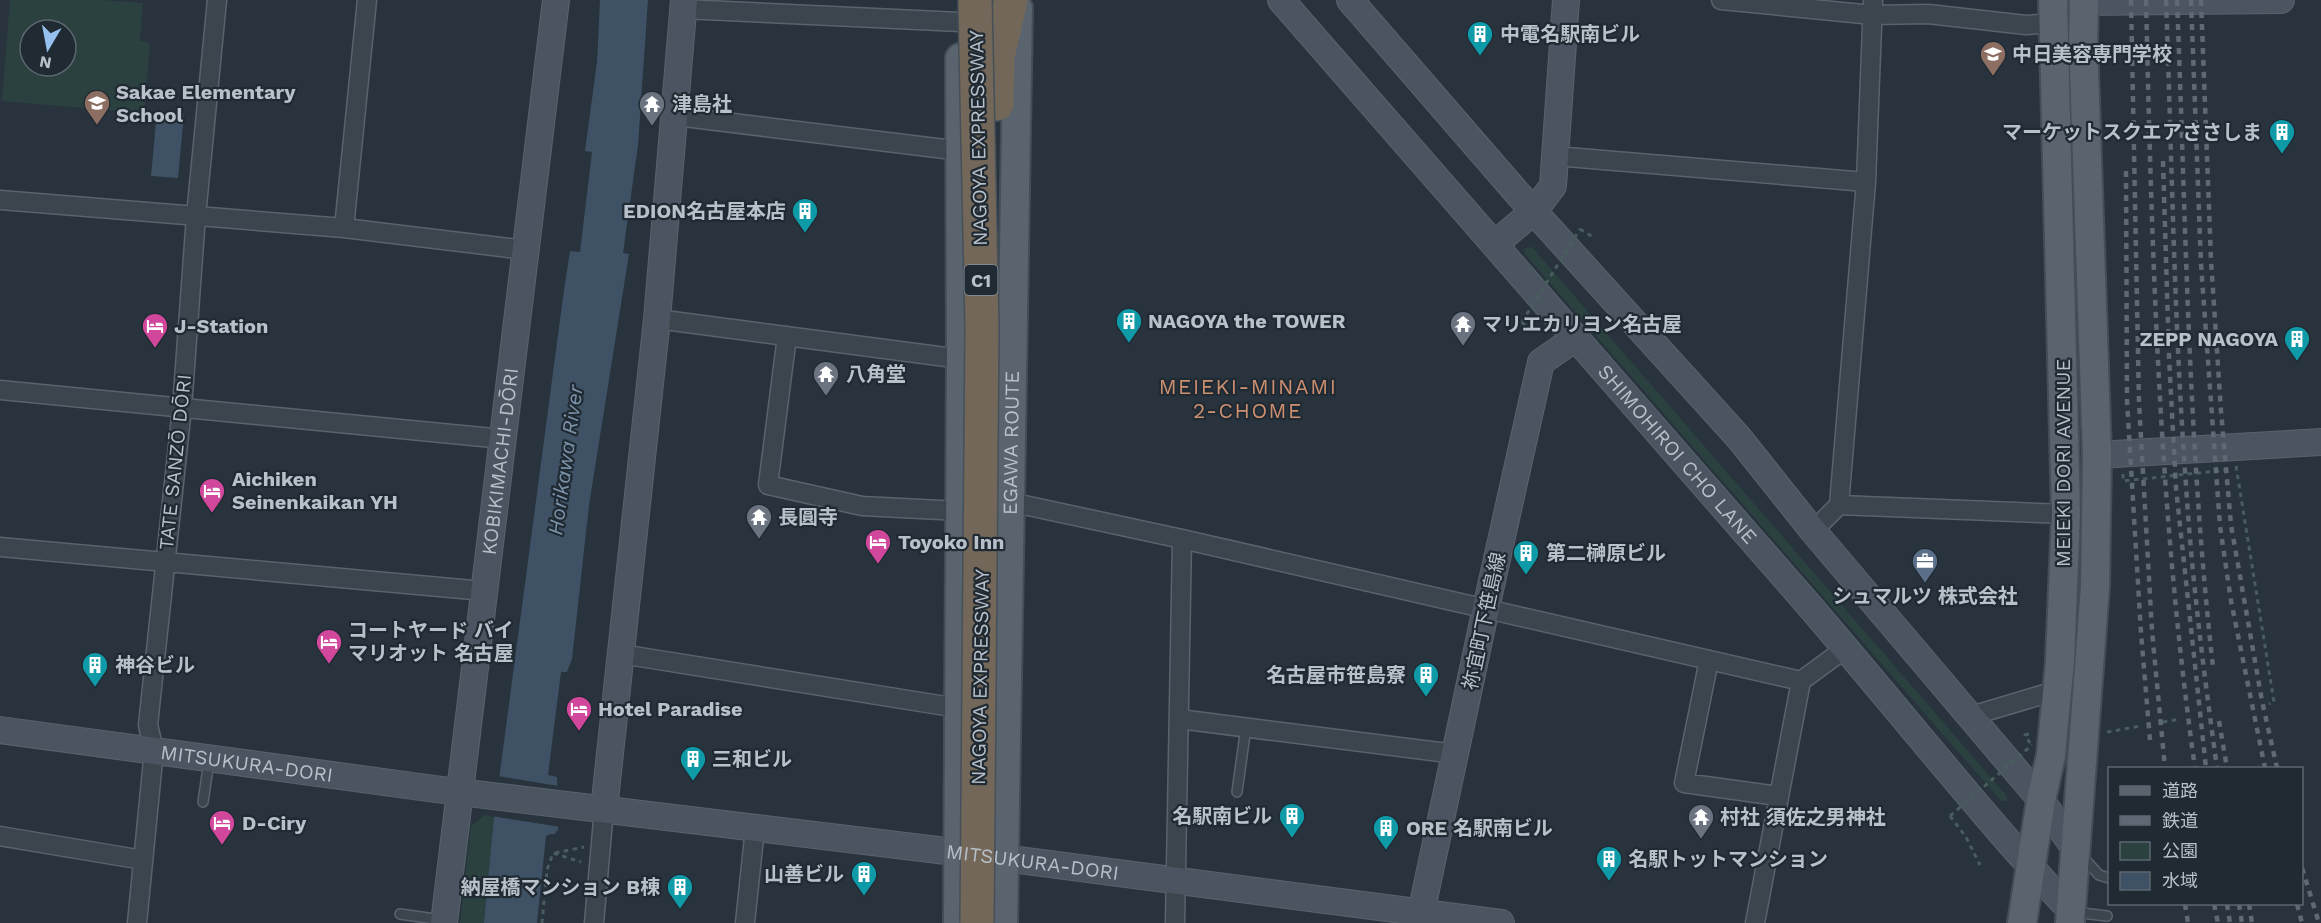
<svg xmlns="http://www.w3.org/2000/svg" width="2321" height="923" viewBox="0 0 2321 923" font-family="'Work Sans','Noto Sans JP',sans-serif">
	<rect width="100%" height="100%" fill="#28333e"/>
	<path fill="#2b4140" fill-rule="evenodd" d="M 10,0 L 103,0 L 143,3 L 140,41 L 150,43 L 144,113 L 2,101 ZM 30,30 L 66,30 L 66,66 L 30,66 Z
		M 1532,247 L 2007,796 L 2007,801 L 2001,801 L 1524,253 L 1525,248 Z
		M 485,815 L 494,817 L 484,923 L 460,923 L 471,826 Z"/>
	<path fill="#3f5265" d="M 600,0 L 648,0 L 638,145 L 623,253 L 629,254 L 589,505 L 572,659 L 567,672 L 561,672 L 548,775 L 557,777 L 558,831 L 556,831 L 555,834 L 550,834 L 546,836 L 537,923 L 484,923 L 494,817 L 564,290 L 570,251 L 580,252 L 592,152 L 585,151 L 597,62 Z
		M 157,111 L 184,113 L 178,178 L 151,176 Z"/>
	<path fill="#28333e" d="M 497,776 L 559,786 L 561,827 L 491,816 Z"/>
	<g fill="none" stroke-linecap="round" stroke-linejoin="round">
		<g stroke="#59636c" stroke-width="12">
			<path id="lane" d="M 1237,792 L 1246,727
				M 203,802 L 209,761
				M 2081,855 L 2099,875 L 2109,878
				M 2073,912 L 2107,916
				M 400,914 L 442,920"/>
		</g>
		<g stroke="#59636c" stroke-width="21">
			<path id="street" d="M 1721,0 L 1873,15 L 1928,14 L 2026,25 L 2054,23
				M 683,9 L 960,22
				M 676,116 L 961,151
				M 1555,156 L 1866,182
				M 0,200 L 344,228 L 526,250
				M 344,228 L 367,0
				M 657,319 L 961,359
				M 787,336 L 768,485 L 862,506 L 960,511
				M 0,390 L 503,439
				M 1001,500 L 1182,539 L 1801,681
				M 1839,505 L 2066,514
				M 1813,531 L 1839,505 L 1866,182 L 1873,0
				M 0,547 L 484,591
				M 621,654 L 958,708
				M 1709,660 L 1684,783 L 1778,796
				M 1971,716 L 2058,690
				M 1179,719 L 1455,754
				M 0,836 L 143,860
				M 137,923 L 154,750 L 148,725 L 182,408 L 196,216 L 217,0
				M 594,923 L 604,809
				M 745,923 L 755,828
				M 1175,923 L 1182,539
				M 1755,923 L 1801,681 L 1846,648"/>
		</g>
		<g stroke="#59636c" stroke-width="28">
			<g id="secondary">
				<path id="s1" d="M 1281,0 C 1456,201 1632,401 1807,603 C 1895,705 1979,812 2071,911"/>
				<path d="M 1350,0 L 1518,194 L 1739,438 L 1813,531 L 2041,800 L 2075,849"/>
				<path d="M 2080,0 L 2085,2 L 2281,0"/>
				<path d="M 1495,244 L 1534,211 L 1553,186 L 1566,0"/>
				<path d="M 2097,455 L 2321,442"/>
				<path id="s2" d="M 0,730 L 435,789 L 1004,858 L 1501,923"/>
				<path d="M 604,809 L 657,319 L 684,0"/>
				<path d="M 1421,913 L 1486,608 L 1541,362 L 1577,337"/>
				<path id="s3" d="M 444,923 L 556,0"/>
			</g>
		</g>
		<g stroke="#454e57" stroke-width="32">
			<g id="primary">
				<path d="M 958,923 L 961,359 L 960,58"/>
				<path id="s4" d="M 1003,923 L 1018,8"/>
				<path d="M 2022,923 L 2041,800 L 2051,755 L 2060,662 L 2066,514 L 2053,0"/>
				<path d="M 2070,923 L 2095,586 L 2096,520 L 2097,455 L 2083,41 L 2084,0"/>
			</g>
		</g>
		<g stroke="#465059" stroke-width="36">
			<path id="highway" d="M 997,104 L 998,57 L 1011,0"/>
		</g>
		<path stroke="#4a5d5e" stroke-width="3" stroke-dasharray="4.5 4.5" stroke-linecap="butt" d="M 1580,229 L 1593,237
			M 1522,322 L 1530,331
			M 2236,466 L 2274,702 L 2269,704
			M 2123,474 L 2123,481 L 2226,470
			M 2163,722 L 2180,719
			M 2107,732 L 2141,726
			M 2030,743 L 2025,735 L 2031,733
			M 1950,816 L 1966,837 L 1980,865
			M 1703,828 L 1706,803
			M 555,853 L 584,847
			M 542,923 L 547,870 L 553,853 L 581,862"/>
		<use href="#lane" stroke="#3c454e" stroke-width="9"/>
		<use href="#street" stroke="#3c454e" stroke-width="18"/>
		<use href="#secondary" stroke="#4a5561" stroke-width="26"/>
		<use href="#primary" stroke="#5a646e" stroke-width="28"/>
		<use href="#highway" stroke="#736759" stroke-width="33"/>
		<path stroke="#5e6975" stroke-width="4.5" stroke-dasharray="6 6" stroke-linecap="butt" d="M 2131,0 L 2139,402 L 2152,631 L 2165,768
			M 2146,0 C 2152,256 2159,514 2195,768
			M 2166,0 C 2172,161 2174,323 2186,485 C 2192,580 2204,674 2217,768
			M 2177,0 C 2186,223 2188,446 2213,667
			M 2191,0 L 2201,264 L 2220,526 L 2231,601 L 2265,768
			M 2201,0 L 2211,260 L 2221,411 L 2231,525 L 2262,701 L 2277,768
			M 2163,161 L 2169,357 L 2176,488 L 2206,768
			M 2126,171 L 2127,401 L 2141,633 L 2150,740
			M 2219,721 L 2227,768
			M 2302,868 L 2319,923
			M 2185,904 L 2188,923
			M 2214,904 L 2218,923
			M 2227,904 L 2230,923
			M 2239,904 L 2242,923
			M 2249,904 L 2252,923
			M 2297,904 L 2302,923"/>
		<g stroke="#465059" stroke-width="36" stroke-linecap="butt">
			<path id="highway-bridge" d="M 975,0 L 982,328 L 977,923"/>
		</g>
		<path stroke="#4a5d5e" stroke-width="3" stroke-dasharray="4.5 4.5" stroke-linecap="butt" d="M 1522,322 L 1580,229
			M 1950,816 L 2032,745"/>
		<use href="#highway-bridge" stroke="#736759" stroke-width="33"/>
	</g>
	<defs>
		<g id="building-pin" transform="scale(1.35)"><path d="M0 17L-7.5 6A9.5 9.5 0 1 1 7.5 6Z" fill="#0f9aa8" stroke="#202a33"/><path d="M-4-6H4V6H1V3H-1V6H-4ZM-2.5-4.3h1.7v1.8h-1.7ZM.8-4.3h1.7v1.8H.8ZM-2.5-1h1.7V.8h-1.7ZM.8-1h1.7V.8H.8Z" fill="#fff"/></g>
		<g id="university-pin" transform="scale(1.35)"><path d="M0 17L-7.5 6A9.5 9.5 0 1 1 7.5 6Z" fill="#8d6e63" stroke="#202a33"/><path d="M0-5L7-2L0 1L-7-2ZM-4 1L0 2.5L4 1V4Q0 6-4 4Z" fill="#fff"/></g>
		<g id="school-pin" transform="scale(1.35)"><path d="M0 17L-7.5 6A9.5 9.5 0 1 1 7.5 6Z" fill="#8d6e63" stroke="#202a33"/><path d="M0-5L7-2L0 1L-7-2ZM-4 1L0 2.5L4 1V4Q0 6-4 4Z" fill="#fff"/></g>
		<g id="temple-pin" transform="scale(1.35)"><path d="M0 17L-7.5 6A9.5 9.5 0 1 1 7.5 6Z" fill="#6b7280" stroke="#202a33"/><path d="M0-6L5-2H3V0L6.5 2.5H4V6H1.5V3h-3V6H-4V2.5H-6.5L-3 0V-2H-5Z" fill="#fff"/></g>
		<g id="hotel-pin" transform="scale(1.35)"><path d="M0 17L-7.5 6A9.5 9.5 0 1 1 7.5 6Z" fill="#d1479c" stroke="#202a33"/><path d="M-6-4.5h1.5V1H6V5H4.5V3h-9V5H-6ZM-4 0a1.8 1.8 0 1 1 3.6 0ZM.5 0V-2.5h3Q6-2.5 6 0Z" fill="#fff"/></g>
		<g id="office-pin" transform="scale(1.35)"><path d="M0 17L-7.5 6A9.5 9.5 0 1 1 7.5 6Z" fill="#5c6f8a" stroke="#202a33"/><path d="M-6-3h4V-5.5h4V-3h4V5H-6ZM-1-4.5V-3h2v-1.5ZM-6 0V1H6V0Z" fill="#fff"/></g>
	</defs>
	<g fill-rule="evenodd">
		<use href="#building-pin" x="1480" y="34"/>
		<use href="#university-pin" x="1993" y="54"/>
		<use href="#school-pin" x="97" y="103"/>
		<use href="#temple-pin" x="652" y="104"/>
		<use href="#building-pin" x="2282" y="132"/>
		<use href="#building-pin" x="805" y="211"/>
		<use href="#building-pin" x="1129" y="321"/>
		<use href="#temple-pin" x="1463" y="324"/>
		<use href="#hotel-pin" x="155" y="326"/>
		<use href="#building-pin" x="2297" y="339"/>
		<use href="#temple-pin" x="826" y="374"/>
		<use href="#hotel-pin" x="212" y="491"/>
		<use href="#temple-pin" x="759" y="517"/>
		<use href="#hotel-pin" x="878" y="542"/>
		<use href="#building-pin" x="1526" y="553"/>
		<use href="#office-pin" x="1925" y="561"/>
		<use href="#hotel-pin" x="329" y="642"/>
		<use href="#building-pin" x="95" y="665"/>
		<use href="#building-pin" x="1426" y="675"/>
		<use href="#hotel-pin" x="579" y="709"/>
		<use href="#building-pin" x="693" y="759"/>
		<use href="#building-pin" x="1292" y="816"/>
		<use href="#temple-pin" x="1701" y="817"/>
		<use href="#hotel-pin" x="222" y="823"/>
		<use href="#building-pin" x="1386" y="828"/>
		<use href="#building-pin" x="1609" y="859"/>
		<use href="#building-pin" x="864" y="874"/>
		<use href="#building-pin" x="680" y="887"/>
	</g>
	<g text-anchor="middle" dominant-baseline="central" stroke-width="4.5" stroke-linejoin="round" paint-order="stroke">
		<rect fill="#202a33" stroke="#8a939c" stroke-width="1.5" x="964.5" y="265" width="33" height="30" rx="4.5"/>
		<g font-size="18" font-weight="bold" fill="#b8c0c9">
			<text x="981" y="280">C1</text>
		</g>
		<g font-size="20" font-weight="bold" fill="#b8c0c9" stroke="#202a33" text-anchor="start">
			<text x="1500" y="34">中電名駅南ビル</text>
			<text x="2012" y="54">中日美容専門学校</text>
			<text x="116" y="92">Sakae Elementary<tspan x="116" dy="23">School</tspan></text>
			<text x="672" y="104">津島社</text>
			<text x="2262" y="132" text-anchor="end">マーケットスクエアささしま</text>
			<text x="786" y="211" text-anchor="end">EDION名古屋本店</text>
			<text x="1148" y="321">NAGOYA the TOWER</text>
			<text x="1482" y="324">マリエカリヨン名古屋</text>
			<text x="174" y="326">J-Station</text>
			<text x="2278" y="339" text-anchor="end">ZEPP NAGOYA</text>
			<text x="846" y="374">八角堂</text>
			<text x="232" y="479">Aichiken<tspan x="232" dy="23">Seinenkaikan YH</tspan></text>
			<text x="778" y="517">長圓寺</text>
			<text x="898" y="542">Toyoko Inn</text>
			<text x="1546" y="553">第二榊原ビル</text>
			<text x="1925" y="596" text-anchor="middle">シュマルツ 株式会社</text>
			<text x="348" y="630">コートヤード バイ<tspan x="348" dy="23">マリオット 名古屋</tspan></text>
			<text x="115" y="665">神谷ビル</text>
			<text x="1406" y="675" text-anchor="end">名古屋市笹島寮</text>
			<text x="598" y="709">Hotel Paradise</text>
			<text x="712" y="759">三和ビル</text>
			<text x="1272" y="816" text-anchor="end">名駅南ビル</text>
			<text x="1720" y="817">村社 須佐之男神社</text>
			<text x="242" y="823">D-Ciry</text>
			<text x="1406" y="828">ORE 名駅南ビル</text>
			<text x="1628" y="859">名駅トットマンション</text>
			<text x="844" y="874" text-anchor="end">山善ビル</text>
			<text x="660" y="887" text-anchor="end">納屋橋マンション B棟</text>
		</g>
		<g font-size="20" fill="#b8c0c9" stroke="#202a33">
			<text transform="translate(978 138) rotate(-91)">NAGOYA EXPRESSWAY</text>
			<text stroke="none"><textPath href="#s4" startOffset="480">EGAWA ROUTE</textPath></text>
			<text stroke="none"><textPath href="#s1" startOffset="603">SHIMOHIROI CHO LANE</textPath></text>
			<text transform="translate(175 462) rotate(-84)">TATE SANZŌ DŌRI</text>
			<text stroke="none"><textPath href="#s3" startOffset="465">KOBIKIMACHI-DŌRI</textPath></text>
			<text transform="translate(2063 463) rotate(-90)">MEIEKI DORI AVENUE</text>
			<text transform="translate(1484 621) rotate(-78)">祢宜町下笹島線</text>
			<text transform="translate(980 677) rotate(-89)">NAGOYA EXPRESSWAY</text>
			<text stroke="none"><textPath href="#s2" startOffset="249">MITSUKURA-DORI</textPath></text>
			<text stroke="none"><textPath href="#s2" startOffset="1041">MITSUKURA-DORI</textPath></text>
		</g>
		<g font-size="21" letter-spacing="1.5" fill="#cc8f70" stroke="#202a33">
			<text x="1248" y="386">MEIEKI-MINAMI<tspan x="1248" dy="24">2-CHOME</tspan></text>
		</g>
		<g font-size="21" font-style="italic" fill="#7b93a9" stroke="#202a33">
			<text transform="translate(565 460) rotate(-82)">Horikawa River</text>
		</g>
	</g>
	<rect x="2108" y="767" width="195" height="138" fill="#202a33" stroke="#5d666f" stroke-width="1.5"/>
	<rect x="2120" y="786" width="30" height="9" fill="#5a646e" stroke="#5d666f" stroke-width="1.5"/>
	<text x="2162" y="797" font-size="18" fill="#b8c0c9">道路</text>
	<rect x="2120" y="816" width="30" height="9" fill="#5e6975" stroke="#5d666f" stroke-width="1.5"/>
	<text x="2162" y="827" font-size="18" fill="#b8c0c9">鉄道</text>
	<rect x="2120" y="842" width="30" height="18" fill="#2b4140" stroke="#5d666f" stroke-width="1.5"/>
	<text x="2162" y="857" font-size="18" fill="#b8c0c9">公園</text>
	<rect x="2120" y="872" width="30" height="18" fill="#3f5265" stroke="#5d666f" stroke-width="1.5"/>
	<text x="2162" y="887" font-size="18" fill="#b8c0c9">水域</text>
	<g transform="translate(48 48) rotate(190)"><circle r="28" fill="#202a33" stroke="#5d666f" stroke-width="1.5"/>
	<path d="M0-4.5L10 22L0 15L-10 22Z" fill="#97c1ef"/>
	<text y="-9" font-size="16" font-weight="bold" text-anchor="middle" fill="#b8c0c9">N</text>
	</g>
</svg>
